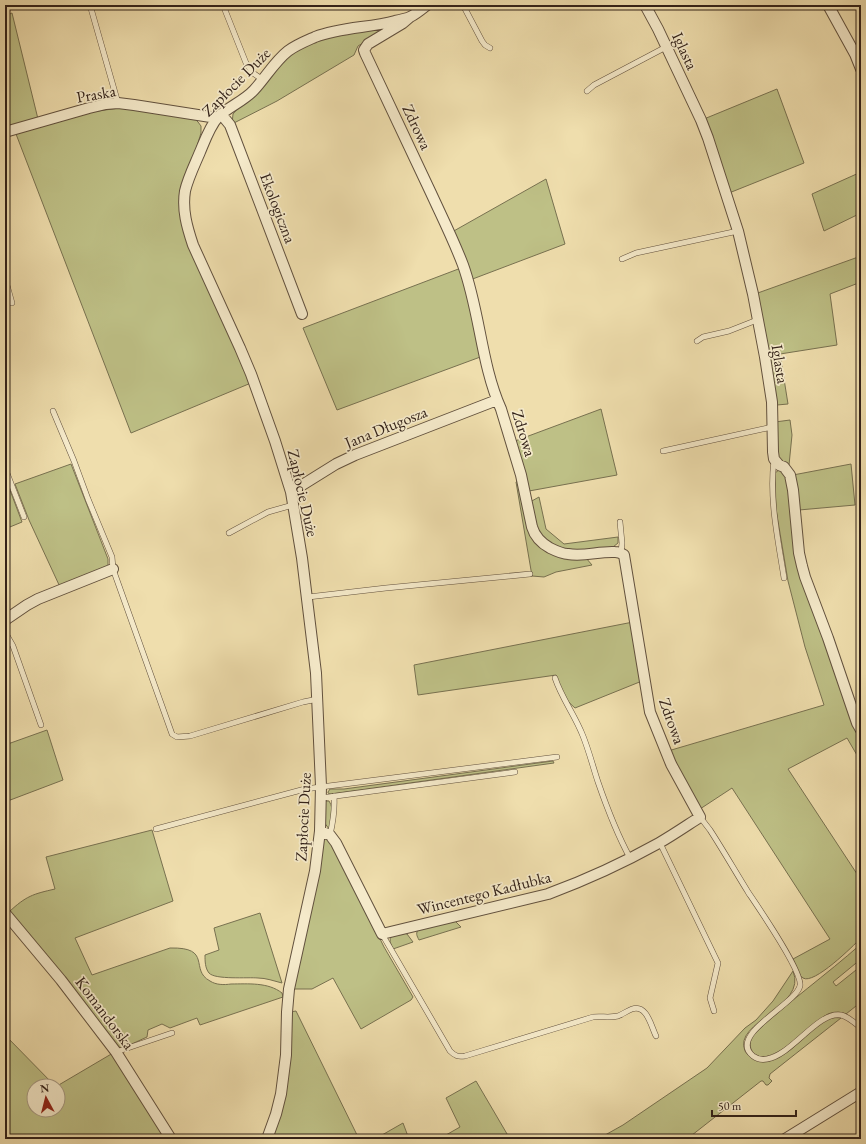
<svg xmlns="http://www.w3.org/2000/svg" width="866" height="1144" viewBox="0 0 866 1144" font-family="'EB Garamond',serif">
	<rect width="100%" height="100%" fill="#efdead"/>
	<filter id="stains"><feTurbulence type="fractalNoise" baseFrequency=".005" numOctaves="4"/><feColorMatrix values="0 0 0 0 .2 0 0 0 0 .09 0 0 0 0 .02 0 0 0 .5 -.17"/></filter>
	<radialGradient id="worn" r=".72"><stop offset=".6" stop-color="#630" stop-opacity="0"/><stop offset="1" stop-color="#630" stop-opacity=".3"/></radialGradient>
	<path fill="#bec086" stroke="#787150" d="M 12,13 L 38,119 L 5,128 L 5,16 Z
		M 395,24 L 358,46 L 354,55 L 277,101 L 232,124 L 233,114 L 239,107 L 252,97 L 264,86 L 283,62 L 294,52 L 319,39 Z
		M 777,89 L 804,163 L 729,193 L 704,119 Z
		M 120,108 L 194,118 L 198,122 L 201,126 L 201,133 L 180,202 L 251,383 L 131,433 L 16,134 L 90,112 Z
		M 861,172 L 861,213 L 824,231 L 812,194 Z
		M 546,179 L 565,244 L 470,280 L 452,232 Z
		M 861,256 L 861,282 L 830,294 L 837,345 L 780,354 L 788,404 L 777,405 L 774,402 L 755,294 Z
		M 461,268 L 483,356 L 337,410 L 303,328 Z
		M 601,409 L 617,475 L 529,491 L 515,441 Z
		M 790,420 L 792,435 L 789,465 L 780,462 L 776,455 L 775,422 Z
		M 71,464 L 108,559 L 108,565 L 103,571 L 60,587 L 29,520 L 15,484 Z
		M 851,464 L 855,505 L 799,510 L 793,475 Z
		M 779,470 L 783,472 L 787,479 L 796,553 L 855,725 L 861,737 L 861,762 L 847,738 L 788,769 L 861,880 L 861,938 C 853,946 814,985 803,978 C 798,975 795,964 793,959 L 830,939 L 732,788 L 700,809 L 668,751 L 824,705 L 805,647 L 788,581 L 776,509 L 775,473 Z
		M 5,477 L 22,522 L 5,529 Z
		M 519,480 L 533,539 L 586,558 L 592,565 L 556,572 L 544,577 L 532,576 L 516,482 Z
		M 539,497 L 546,529 L 564,544 L 618,537 L 618,543 L 613,547 L 587,552 L 559,549 L 539,536 L 530,502 Z
		M 633,622 L 642,681 L 575,708 C 562,697 561,690 556,675 L 418,695 L 414,665 Z
		M 47,730 L 63,780 L 5,802 L 5,745 Z
		M 553,761 L 554,763 L 330,794 L 328,793 L 328,792 L 330,789 L 344,789 Z
		M 326,801 L 329,801 C 335,810 331,820 329,829 L 324,822 L 324,805 Z
		M 152,830 L 173,901 L 75,938 L 92,975 L 170,948 C 213,947 189,970 210,981 C 216,985 224,985 231,984 C 248,984 268,982 282,993 L 283,997 L 200,1025 L 197,1018 L 170,1028 L 162,1024 L 148,1030 L 147,1037 L 123,1048 L 117,1047 L 9,912 C 26,896 33,894 55,889 L 46,857 Z
		M 323,838 L 329,840 L 334,845 L 384,947 L 413,997 L 411,1000 L 361,1029 L 333,978 L 312,989 L 293,989 Z
		M 260,913 L 282,983 C 274,981 266,978 258,978 C 248,977 215,980 209,973 C 205,968 205,961 205,955 L 219,950 L 214,928 Z
		M 455,921 L 461,927 L 419,940 C 417,936 415,933 419,929 Z
		M 402,932 L 407,934 L 413,942 L 393,949 C 391,944 389,941 391,937 Z
		M 861,944 L 861,959 L 833,982 L 836,986 L 861,966 L 861,1002 L 846,1014 C 840,1012 835,1011 828,1014 C 814,1021 764,1077 751,1049 C 749,1043 751,1039 754,1034 C 788,1002 826,975 861,944 Z
		M 793,971 C 808,1007 732,1022 745,1051 C 747,1055 750,1057 754,1059 C 778,1073 805,1032 823,1022 C 829,1018 834,1017 841,1018 L 770,1074 L 769,1078 L 772,1081 L 768,1085 L 766,1085 L 763,1081 L 761,1081 L 687,1139 L 598,1139 L 623,1125 L 707,1068 L 745,1028 L 756,1020 L 773,1001 Z
		M 296,1011 L 359,1139 L 271,1139 L 290,1012 Z
		M 5,1035 L 55,1086 L 34,1086 L 34,1110 L 58,1110 L 58,1086 L 57,1086 L 113,1053 L 166,1139 L 5,1139 Z
		M 476,1081 L 510,1139 L 439,1139 L 460,1127 L 446,1098 Z
		M 403,1123 L 409,1139 L 375,1139 Z"/>
	<g fill="none" stroke-linecap="round" stroke-linejoin="round">
		<g stroke="#62513e" stroke-width="6">
			<path id="lane" d="M 90,5 L 118,103
				M 223,5 L 246,63 L 253,73 L 263,80
				M 463,5 L 482,41 L 485,45 L 490,48
				M 587,91 L 594,85 L 666,47
				M 622,259 L 636,253 L 738,231
				M 5,278 L 12,303
				M 697,341 L 703,337 L 729,331 L 757,320
				M 53,411 L 74,461 L 88,499 L 112,557 L 113,569 L 172,734 L 177,737 L 190,736 L 303,702 L 318,699
				M 663,451 L 772,427
				M 774,460 C 769,499 778,539 784,578
				M 5,468 L 24,517
				M 620,522 L 622,543 L 621,553
				M 229,533 L 268,512 L 293,505
				M 308,597 L 386,588 L 530,574
				M 5,632 L 13,646 L 41,725
				M 555,678 C 562,699 575,715 583,736 C 589,751 593,767 598,782 C 607,808 617,834 630,858
				M 321,798 L 515,772
				M 700,817 L 710,830 C 723,850 735,871 748,892 C 758,907 803,972 800,986 C 795,1005 727,1035 753,1056 C 757,1059 762,1060 767,1059 C 792,1055 818,1011 841,1015 C 849,1017 855,1023 861,1028
				M 156,829 L 305,789 L 557,757
				M 330,835 C 333,822 335,810 334,796
				M 660,843 L 718,963 L 710,998 L 714,1011
				M 382,934 L 450,1051 C 455,1056 458,1057 465,1056 L 593,1017 C 601,1016 610,1018 618,1016 C 623,1014 627,1011 632,1009 C 647,1004 651,1026 656,1036
				M 116,1052 L 172,1033"/>
		</g>
		<g stroke="#62513e" stroke-width="12">
			<path id="street" d="M 645,5 L 658,29 L 701,120 L 708,138 L 738,231 L 753,294 L 765,357 L 772,402 L 773,452 L 774,459 L 779,465 L 784,467 L 790,475 L 793,490 L 799,553 L 802,566 L 805,577 L 828,638 L 857,723 L 861,730
				M 828,5 L 855,54 L 861,69
				M 221,114 L 230,125 L 302,314
				M 5,132 L 89,108 L 106,104 L 118,103 L 134,105 L 217,118
				M 291,492 L 336,464 L 355,455 L 497,400
				M 5,620 L 27,605 L 38,599 L 113,569
				M 320,831 L 330,835 L 336,843 L 382,934 L 548,894 C 586,880 623,863 659,843 C 673,835 686,826 700,817 L 671,764 L 650,712 L 624,555 C 621,553 619,552 615,552 C 599,551 584,557 568,554 C 562,554 556,551 550,548 C 541,543 535,537 532,527 L 521,475 L 501,409 C 481,364 480,312 463,265 C 454,241 442,217 431,193 C 409,146 387,99 365,53 L 364,50 L 368,44 L 403,23 L 410,17
				M 5,913 L 61,980 L 116,1052 L 171,1139
				M 267,1139 L 276,1114 L 281,1094 L 286,1055 L 287,1012 L 289,989 L 315,871 L 320,831 L 321,786 L 316,673 L 302,558 L 291,492 L 275,441 L 251,374 L 240,348 L 193,245 C 187,227 182,210 185,191 C 188,178 195,164 200,152 C 205,140 210,126 218,117 C 228,107 244,101 254,90 C 266,77 275,61 288,51 C 296,45 306,41 315,37 C 341,27 369,28 395,21 C 400,20 405,19 410,17 C 416,14 422,9 427,5
				M 785,1139 L 861,1092"/>
		</g>
		<use href="#lane" stroke="#f5eaca" stroke-width="5"/>
		<use href="#street" stroke="#f5eaca" stroke-width="10"/>
	</g>
	<g text-anchor="middle" dominant-baseline="central" stroke-width="3.5" stroke-linejoin="round" paint-order="stroke">
		<g font-size="16" fill="#332219" stroke="#f5eaca">
			<text transform="translate(685 51) rotate(65)">Iglasta</text>
			<text transform="translate(236 82) rotate(-45)">Zapłocie Duże</text>
			<text transform="translate(96 94) rotate(-10)">Praska</text>
			<text transform="translate(417 127) rotate(65)">Zdrowa</text>
			<text transform="translate(278 208) rotate(69)">Ekologiczna</text>
			<text transform="translate(780 364) rotate(81)">Iglasta</text>
			<text transform="translate(386 427) rotate(-22)">Jana Długosza</text>
			<text transform="translate(524 433) rotate(73)">Zdrowa</text>
			<text transform="translate(303 493) rotate(77)">Zapłocie Duże</text>
			<text transform="translate(672 721) rotate(70)">Zdrowa</text>
			<text transform="translate(303 817) rotate(-87)">Zapłocie Duże</text>
			<text transform="translate(484 893) rotate(-14)">Wincentego Kadłubka</text>
			<text transform="translate(105 1013) rotate(53)">Komandorska</text>
		</g>
	</g>
	<rect width="866" height="1144" fill="none" stroke="#efdead" stroke-width="20"/>
	<rect x="6" y="6" width="854" height="1132" fill="none" stroke="#332219" stroke-width="2"/>
	<rect x="10" y="10" width="846" height="1124" fill="none" stroke="#332219"/>
	<g transform="translate(46 1098) rotate(353)"><circle r="19" fill="#f5eaca" stroke="#a79a83"/>
	<path d="M0-3L7 15L0 10L-7 15Z" fill="#8f2418"/>
	<text y="-6" font-size="11" font-weight="bold" text-anchor="middle" fill="#332219">N</text>
	</g>
	<path d="M712 1110v6h84v-6" fill="none" stroke="#332219" stroke-width="2"/>
	<text x="718" y="1110" font-size="12" fill="#332219" stroke="#f5eaca" stroke-width="3" paint-order="stroke">50 m</text>
	<rect width="100%" height="100%" filter="url(#stains)"/>
	<rect width="100%" height="100%" fill="url(#worn)"/>
</svg>
